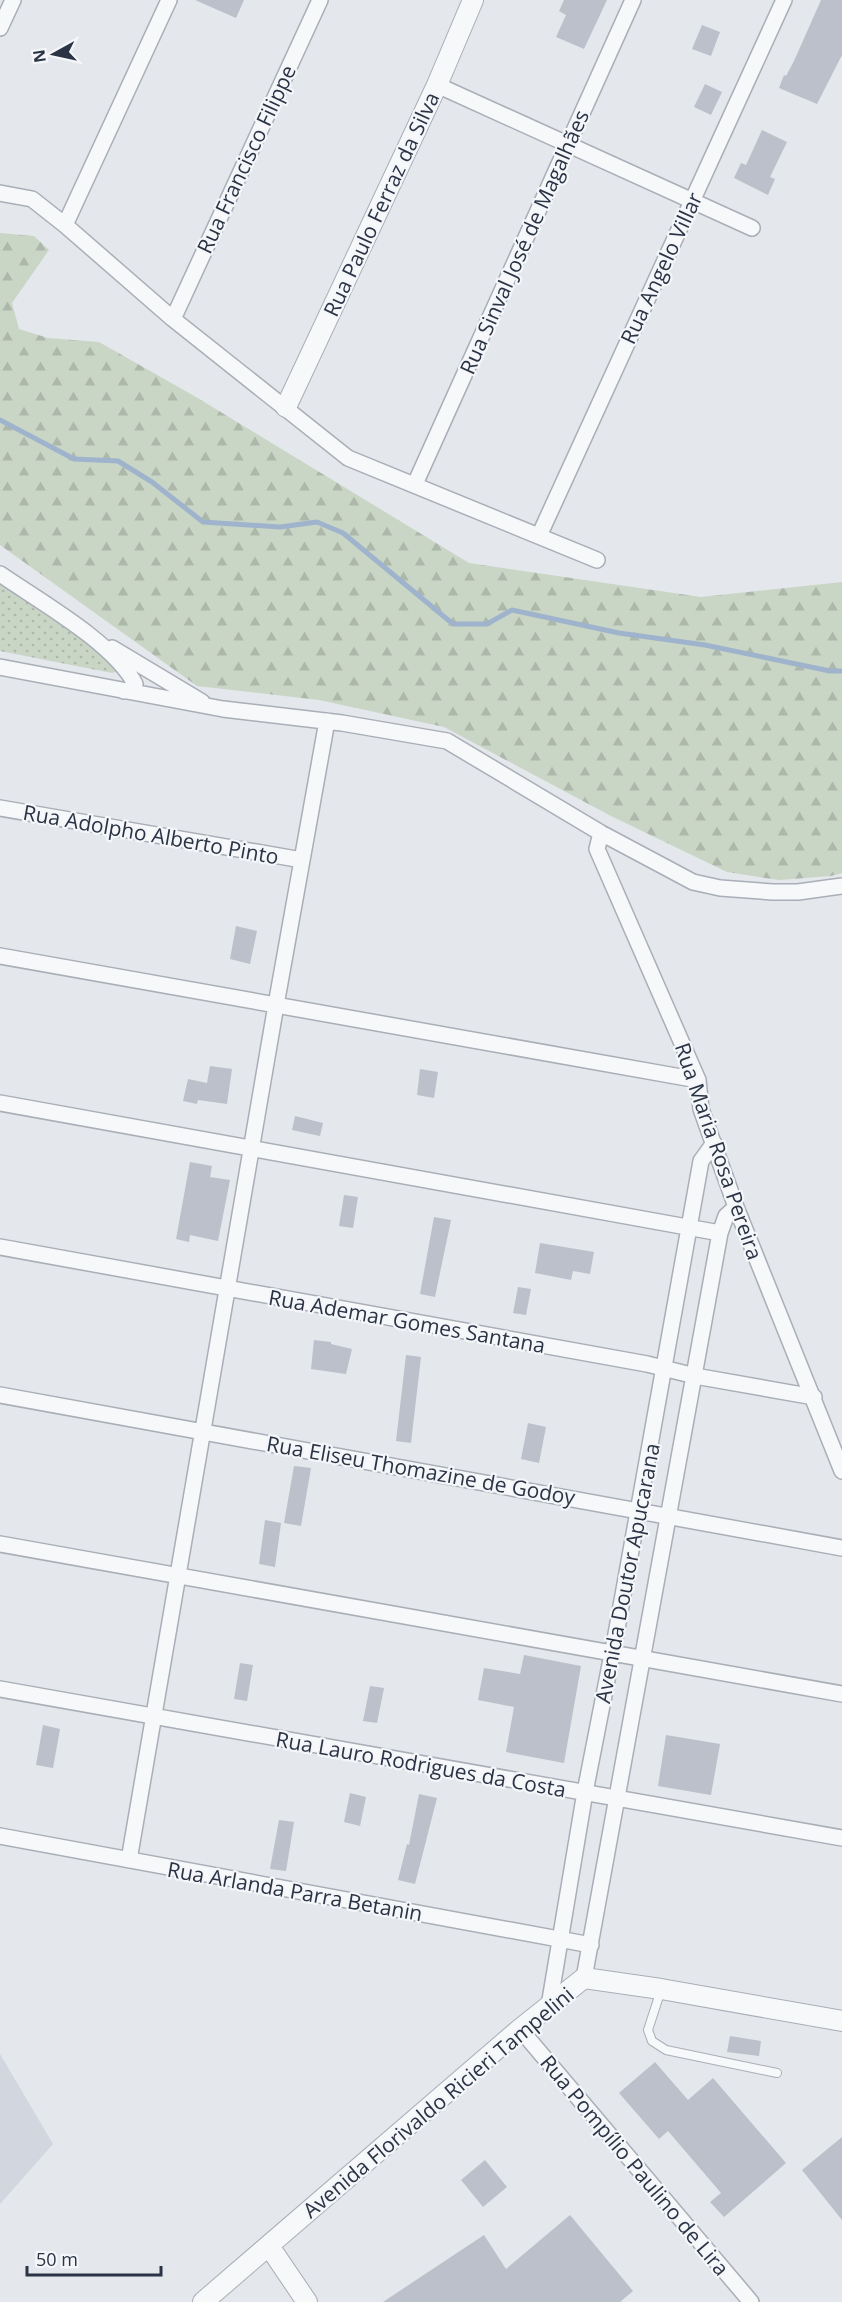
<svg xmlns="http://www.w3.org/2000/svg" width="842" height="2302" viewBox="0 0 842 2302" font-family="'Open Sans',sans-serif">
	<defs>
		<pattern id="forest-firs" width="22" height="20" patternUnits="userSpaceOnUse" patternTransform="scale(1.5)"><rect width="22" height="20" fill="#c9d6c5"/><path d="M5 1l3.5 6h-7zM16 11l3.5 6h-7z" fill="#adb8ab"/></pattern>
		<pattern id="park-dots" width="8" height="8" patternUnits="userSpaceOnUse" patternTransform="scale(1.5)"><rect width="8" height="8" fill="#c9d6c5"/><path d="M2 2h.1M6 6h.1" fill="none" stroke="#adb8ab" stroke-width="1.8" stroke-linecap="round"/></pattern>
	</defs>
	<rect width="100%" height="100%" fill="#e4e7ec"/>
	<path fill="#d2d6de" d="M 0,2054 L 53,2144 L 0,2204 Z"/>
	<path fill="url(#forest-firs)" d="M 0,233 L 34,236 L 49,250 L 12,303 L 19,329 L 48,338 L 99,342 L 196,397 L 469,563 L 701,597 L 842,582 L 842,873 L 831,876 L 779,880 L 727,872 L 611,816 L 444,727 L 319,700 L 197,686 L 0,545 Z"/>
	<path fill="url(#park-dots)" d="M 0,585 L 118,659 L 119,671 L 112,673 L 0,651 Z"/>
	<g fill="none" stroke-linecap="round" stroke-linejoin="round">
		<path stroke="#9fb4cc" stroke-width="5" d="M 0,420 L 74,459 L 118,461 L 152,482 L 203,522 L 280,527 L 317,522 L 343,533 L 453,624 L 487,624 L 512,610 L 619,633 L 705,645 L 830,671 L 842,671"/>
	</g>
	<path fill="#bbc0ca" d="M 195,0 L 244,0 L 236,18 Z
		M 564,0 L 607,0 L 584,49 L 556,37 L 566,15 L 559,11 Z
		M 821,0 L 842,0 L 842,55 L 817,104 L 779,88 L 784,75 L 786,76 L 794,61 Z
		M 702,25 L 720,32 L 711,56 L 692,49 Z
		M 705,84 L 722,92 L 711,115 L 694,107 Z
		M 762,130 L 787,142 L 770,177 L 775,179 L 768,195 L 734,178 L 741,163 L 746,165 Z
		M 236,926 L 257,931 L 250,964 L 230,959 Z
		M 210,1066 L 232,1069 L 227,1104 L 198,1100 L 197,1104 L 183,1101 L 188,1079 L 207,1083 Z
		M 420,1069 L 438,1072 L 434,1098 L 417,1095 Z
		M 295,1116 L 323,1123 L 320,1136 L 292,1130 Z
		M 190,1162 L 212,1166 L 210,1177 L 230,1180 L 218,1241 L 190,1235 L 189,1242 L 176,1239 Z
		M 344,1195 L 358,1197 L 353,1228 L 339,1226 Z
		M 434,1217 L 451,1220 L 435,1297 L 420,1294 Z
		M 540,1243 L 594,1252 L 590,1274 L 573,1271 L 571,1280 L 535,1273 Z
		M 518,1287 L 531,1289 L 526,1315 L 513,1313 Z
		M 314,1340 L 331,1342 L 331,1344 L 352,1349 L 346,1374 L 311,1369 Z
		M 406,1355 L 421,1357 L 411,1443 L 396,1441 Z
		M 528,1423 L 546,1427 L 539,1463 L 521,1459 Z
		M 294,1466 L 311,1468 L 301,1526 L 284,1523 Z
		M 265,1520 L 281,1523 L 275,1567 L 259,1564 Z
		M 524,1655 L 581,1666 L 564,1763 L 506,1752 L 514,1707 L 478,1700 L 484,1668 L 520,1674 Z
		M 240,1663 L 253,1665 L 247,1701 L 234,1699 Z
		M 370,1686 L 384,1688 L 377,1723 L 363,1721 Z
		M 43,1725 L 60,1729 L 53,1768 L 36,1765 Z
		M 666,1735 L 720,1744 L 711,1795 L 658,1786 Z
		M 350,1793 L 366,1797 L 360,1826 L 344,1822 Z
		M 419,1794 L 437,1798 L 415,1884 L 398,1880 L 407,1844 L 409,1845 Z
		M 279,1820 L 294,1822 L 286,1871 L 270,1869 Z
		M 730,2036 L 761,2041 L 759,2056 L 727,2052 Z
		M 655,2062 L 688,2100 L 713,2078 L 786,2163 L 724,2217 L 710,2202 L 721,2193 L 668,2131 L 659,2139 L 619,2093 Z
		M 842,2137 L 842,2220 L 802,2170 Z
		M 485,2160 L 507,2187 L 483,2207 L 461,2180 Z
		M 570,2215 L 633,2291 L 620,2302 L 383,2302 L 484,2235 L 506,2269 Z"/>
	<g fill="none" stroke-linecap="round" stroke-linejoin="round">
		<g stroke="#a9aeb7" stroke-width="10">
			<path id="service" d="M 661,1990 L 648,2030 L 652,2041 L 666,2050 L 777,2073"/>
		</g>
		<g stroke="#a9aeb7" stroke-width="18">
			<path id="minor" d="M 0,28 L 13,0
				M 437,85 L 752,228
				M 0,193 L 32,199 L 65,225 L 173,319 L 348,458 L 597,560
				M 65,225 L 169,0
				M 173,319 L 320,0
				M 415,484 L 633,0
				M 539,536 L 784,0
				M 0,574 C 39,601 114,643 135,684 L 132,689 L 124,691
				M 112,648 L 202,702
				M 0,667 L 223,709 L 342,723 L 447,741 L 601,833 L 693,882 L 720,888 L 773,892 L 798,892 L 842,886
				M 0,808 L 302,860
				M 601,833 L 597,849 L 698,1080 L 701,1109 L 736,1207 L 842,1471
				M 0,956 L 698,1080
				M 0,1103 L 720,1233
				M 0,1247 L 647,1364 L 695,1376 L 814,1397
				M 0,1395 L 842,1548
				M 0,1544 L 842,1694
				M 0,1689 L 842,1838
				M 0,1836 L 591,1945
				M 129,1860 L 276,1005 L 327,721
				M 584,1978 L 720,1233 L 726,1216 L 736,1207
				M 549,2006 L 585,1792 L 616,1634 L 701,1161 L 714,1143
				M 520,2029 L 751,2302"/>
		</g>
		<g stroke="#a9aeb7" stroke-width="22">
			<path id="tertiary" d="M 286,407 L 437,85 L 473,0
				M 269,2246 L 307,2302
				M 203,2302 L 520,2029 L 584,1978 L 661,1989 L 842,2021"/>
		</g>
		<use href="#service" stroke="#f7f8fa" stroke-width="8"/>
		<use href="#minor" stroke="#f7f8fa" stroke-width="15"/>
		<use href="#tertiary" stroke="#f7f8fa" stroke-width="20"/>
	</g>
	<g text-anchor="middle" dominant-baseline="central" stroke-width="4.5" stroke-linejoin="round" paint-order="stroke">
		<g font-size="21" fill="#2b3445" stroke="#f4f6f9">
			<text transform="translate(246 159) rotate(-65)">Rua Francisco Filippe</text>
			<text transform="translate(381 204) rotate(-65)">Rua Paulo Ferraz da Silva</text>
			<text transform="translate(524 242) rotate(-66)">Rua Sinval José de Magalhães</text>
			<text transform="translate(661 268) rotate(-65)">Rua Angelo Villar</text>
			<text transform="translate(151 834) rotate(10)">Rua Adolpho Alberto Pinto</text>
			<text transform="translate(719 1151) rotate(71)">Rua Maria Rosa Pereira</text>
			<text transform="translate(407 1321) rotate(10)">Rua Ademar Gomes Santana</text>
			<text transform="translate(421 1470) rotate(10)">Rua Eliseu Thomazine de Godoy</text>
			<text transform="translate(627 1573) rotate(-79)">Avenida Doutor Apucarana</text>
			<text transform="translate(421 1764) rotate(10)">Rua Lauro Rodrigues da Costa</text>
			<text transform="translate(295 1891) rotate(10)">Rua Arlanda Parra Betanin</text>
			<text transform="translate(438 2102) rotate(-40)">Avenida Florivaldo Ricieri Tampelini</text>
			<text transform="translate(635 2165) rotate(50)">Rua Pompílio Paulino de Lira</text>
		</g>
	</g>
	<g transform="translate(54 54) rotate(262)" stroke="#f4f6f9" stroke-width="4.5" paint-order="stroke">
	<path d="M0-4.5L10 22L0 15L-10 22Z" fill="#2b3445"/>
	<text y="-9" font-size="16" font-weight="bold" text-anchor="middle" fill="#2b3445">N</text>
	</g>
	<path d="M27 2266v9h134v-9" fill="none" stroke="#2b3445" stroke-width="3"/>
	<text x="36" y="2266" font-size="18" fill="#2b3445" stroke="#f4f6f9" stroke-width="4.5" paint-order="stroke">50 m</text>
</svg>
